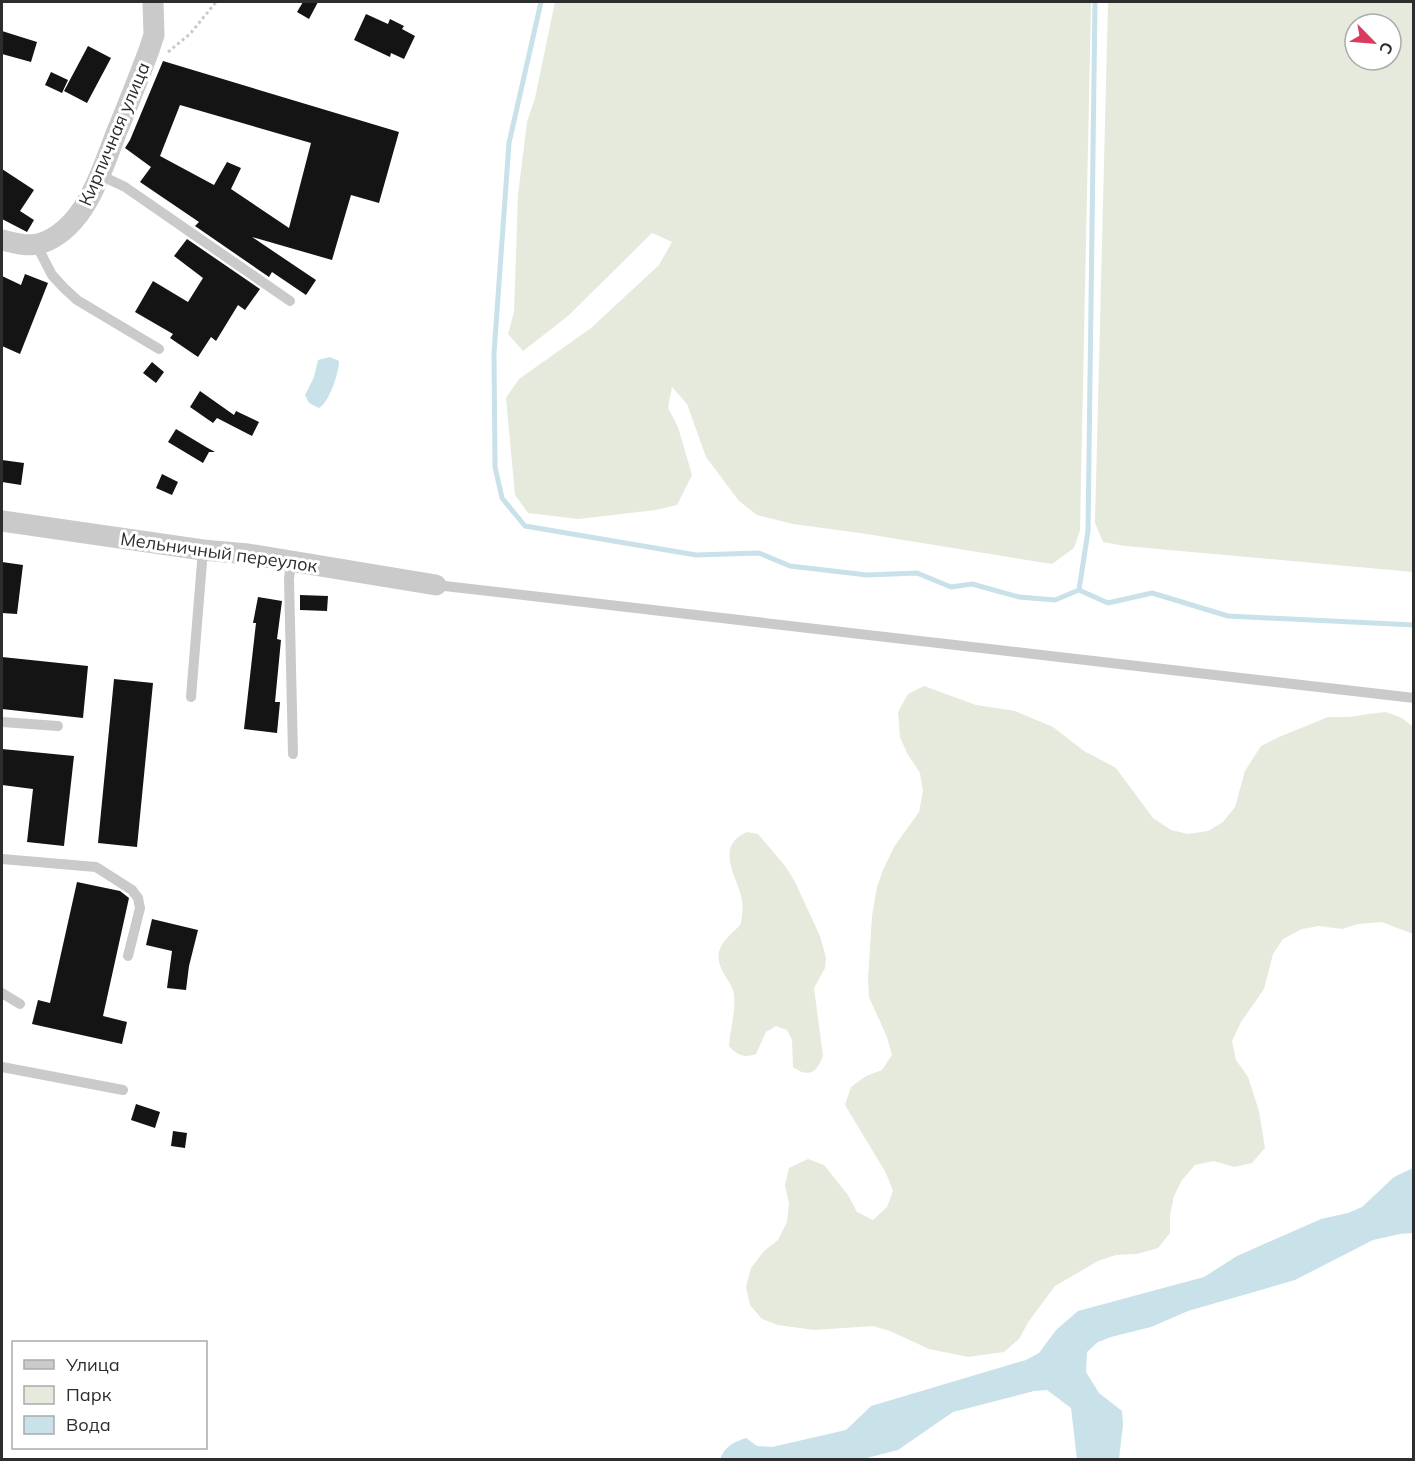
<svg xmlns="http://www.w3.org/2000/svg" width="1415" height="1461" viewBox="0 0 1415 1461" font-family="Mulish,sans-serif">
	<rect width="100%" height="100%" fill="#fff"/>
	<path fill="#e5eadc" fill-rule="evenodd" d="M 555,2 L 1091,2 L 1080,530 L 1074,548 L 1052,564 L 860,533 L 793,524 L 757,515 L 739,501 L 706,457 L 687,404 L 672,387 L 668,408 L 678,427 L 692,475 L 677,505 L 656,510 L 578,519 L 528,513 L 515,495 L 506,398 L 519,379 L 591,328 L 659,265 L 672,242 L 652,233 L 568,316 L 523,351 L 508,334 L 514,312 L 518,195 L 527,122 L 535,98 Z
		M 1108,2 L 1413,2 L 1413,572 L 1125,546 L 1103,542 L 1095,523 ZM 1355,24 L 1391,24 L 1391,60 L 1355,60 Z
		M 924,686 L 976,705 L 1015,711 L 1053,727 L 1084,751 L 1116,768 L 1153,818 L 1171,830 L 1188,834 L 1208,831 L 1223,822 L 1235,807 L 1245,771 L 1261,746 L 1279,737 L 1328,717 L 1350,717 L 1368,714 L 1386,712 L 1402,718 L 1413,727 L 1413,934 L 1382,922 L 1358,924 L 1342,929 L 1319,926 L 1302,929 L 1283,939 L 1273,954 L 1264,989 L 1241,1022 L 1232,1041 L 1236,1060 L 1248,1077 L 1259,1111 L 1265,1148 L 1252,1163 L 1234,1167 L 1214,1161 L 1195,1165 L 1182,1180 L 1174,1196 L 1170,1215 L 1170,1233 L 1158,1248 L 1137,1254 L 1116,1255 L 1098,1261 L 1055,1286 L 1029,1321 L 1019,1339 L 1004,1352 L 968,1357 L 929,1349 L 890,1331 L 873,1326 L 814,1330 L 778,1325 L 762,1319 L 750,1305 L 746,1287 L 751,1268 L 764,1251 L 778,1240 L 787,1222 L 789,1204 L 785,1185 L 789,1168 L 808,1159 L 824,1165 L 848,1195 L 857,1212 L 873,1220 L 887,1207 L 893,1191 L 886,1173 L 845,1105 L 851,1087 L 866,1076 L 882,1070 L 892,1055 L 887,1037 L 869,997 L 868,979 L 872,916 L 877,887 L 883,870 L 894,847 L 919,812 L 923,791 L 920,773 L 907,753 L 900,737 L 898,712 L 908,694 Z
		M 747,832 L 758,834 L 786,867 L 795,882 L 820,936 L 826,958 L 825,968 L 814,988 L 823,1056 C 817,1073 808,1078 793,1067 L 792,1040 L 787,1030 L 776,1026 L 766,1032 L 756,1054 C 744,1058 738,1056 729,1046 C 730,1029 736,1012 734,995 C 733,985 726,979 722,970 C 711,948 728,938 741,924 C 742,915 743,908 742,900 C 738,877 713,847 747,832 Z"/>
	<path fill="#c9e1e9" d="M 330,357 L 339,361 C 339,373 329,403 319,408 L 309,403 L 305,395 L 314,377 L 318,360 Z
		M 1413,1168 L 1413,1233 L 1400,1234 L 1373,1240 L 1295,1280 L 1188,1311 L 1151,1327 L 1111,1337 L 1098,1342 L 1087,1352 L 1086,1372 L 1099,1393 L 1122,1411 L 1123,1425 L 1119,1459 L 1077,1459 L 1071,1408 L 1047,1390 L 1034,1391 L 953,1412 L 898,1450 L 863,1459 L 720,1459 C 725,1446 734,1442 746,1438 L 757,1446 L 772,1447 L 846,1430 L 871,1406 L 1026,1360 L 1039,1353 L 1056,1330 L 1078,1311 L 1204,1277 L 1237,1256 L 1321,1219 L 1348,1213 L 1362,1207 L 1394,1177 Z"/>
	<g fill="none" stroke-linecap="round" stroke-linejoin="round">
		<path stroke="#c9e1e9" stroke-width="5" d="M 541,2 L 509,143 L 494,353 L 495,467 L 502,498 L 525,526 L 696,555 L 759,553 L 790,566 L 867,575 L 917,573 L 951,587 L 972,584 L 1019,597 L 1055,600 L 1079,590 L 1108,603 L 1152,593 L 1228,616 L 1414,625
			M 1079,590 L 1088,531 L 1095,2"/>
	</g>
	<path fill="#141414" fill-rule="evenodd" d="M 303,2 L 318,2 L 309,19 L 297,12 Z
		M 366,14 L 388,24 L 390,19 L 404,26 L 402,29 L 415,36 L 404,59 L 391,53 L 390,57 L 354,40 Z
		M 2,31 L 37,42 L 31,62 L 2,54 Z
		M 88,46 L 111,58 L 87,103 L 64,91 Z
		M 163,61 L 399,132 L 379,203 L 351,195 L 332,260 L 252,237 L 316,280 L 306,295 L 272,272 L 269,277 L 195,226 L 199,222 L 140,182 L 151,167 L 125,148 L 130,140 ZM 180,105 L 311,143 L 289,228 L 231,189 L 241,168 L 227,162 L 214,185 L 160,156 Z
		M 51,72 L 68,80 L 62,93 L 45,85 Z
		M 2,169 L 34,190 L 20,211 L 34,220 L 27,232 L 2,219 Z
		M 187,239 L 260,289 L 245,310 L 238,305 L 216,341 L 211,337 L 198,357 L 170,338 L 173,334 L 135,312 L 153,281 L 188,302 L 203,278 L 174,256 Z
		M 25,274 L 48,283 L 20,354 L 2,346 L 2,276 L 21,285 Z
		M 152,362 L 164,372 L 156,383 L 143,373 Z
		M 200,391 L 234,415 L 236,411 L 259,422 L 252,436 L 217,418 L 213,423 L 190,407 Z
		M 176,429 L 206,447 L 215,452 L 209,452 L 203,463 L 168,442 Z
		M 2,460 L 24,463 L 21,485 L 2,482 Z
		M 162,474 L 178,482 L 172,495 L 156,488 Z
		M 2,562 L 23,565 L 17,614 L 2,613 Z
		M 300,595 L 328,596 L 327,611 L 300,610 Z
		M 258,597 L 282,601 L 277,639 L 281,640 L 275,702 L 280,702 L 277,733 L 244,729 L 256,623 L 253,623 Z
		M 2,657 L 88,666 L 83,718 L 2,709 Z
		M 114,679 L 153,683 L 137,847 L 98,843 Z
		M 2,749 L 74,756 L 64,846 L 27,842 L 33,789 L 2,785 Z
		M 77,882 L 120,891 L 129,898 L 103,1016 L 127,1022 L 122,1044 L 32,1024 L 38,1000 L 50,1003 Z
		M 152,919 L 198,930 L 189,966 L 186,990 L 167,988 L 172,951 L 146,945 Z
		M 136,1104 L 160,1112 L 155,1128 L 131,1120 Z
		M 173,1131 L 187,1133 L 185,1148 L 171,1146 Z"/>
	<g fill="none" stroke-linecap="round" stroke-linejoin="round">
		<path stroke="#cacaca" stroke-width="3" stroke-dasharray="3 3" stroke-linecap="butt" d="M 168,52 L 190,34 L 216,2"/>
		<path stroke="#cacaca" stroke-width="10" d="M 100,175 L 125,187 L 290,301
			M 36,244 L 52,275 L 64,288 L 77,300 L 159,349
			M 291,561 L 289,579 L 293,754
			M 436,585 L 1414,698
			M 191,697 L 203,550
			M 2,722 L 58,726
			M 2,859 L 96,867 L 132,890 L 138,898 L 140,908 L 128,956
			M 2,993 L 20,1004
			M 2,1067 L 123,1090"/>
		<path stroke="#cacaca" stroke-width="21" d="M 2,240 C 17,244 32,248 47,241 C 88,222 102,169 117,131 C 128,105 138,79 148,53 L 154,35 L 153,2
			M 2,521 L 203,550 L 248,554 L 436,585"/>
	</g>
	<g text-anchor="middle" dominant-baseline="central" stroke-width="6" stroke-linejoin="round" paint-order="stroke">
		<g font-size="18" fill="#2d2d2d" stroke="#fff">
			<text transform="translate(114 134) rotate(-67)">Кирпичная улица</text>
			<text transform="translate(219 552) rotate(8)">Мельничный переулок</text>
		</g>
	</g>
	<rect width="1415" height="1461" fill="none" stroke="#2d2d2d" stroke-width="6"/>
	<rect x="12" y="1341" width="195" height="108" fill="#ffffff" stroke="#ababab" stroke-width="1.5"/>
	<rect x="24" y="1360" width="30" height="9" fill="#cacaca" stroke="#ababab" stroke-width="1.5"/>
	<text x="66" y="1371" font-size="18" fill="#2d2d2d">Улица</text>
	<rect x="24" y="1386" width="30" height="18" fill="#e5eadc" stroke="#ababab" stroke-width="1.5"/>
	<text x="66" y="1401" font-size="18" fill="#2d2d2d">Парк</text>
	<rect x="24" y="1416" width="30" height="18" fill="#c9e1e9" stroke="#ababab" stroke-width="1.5"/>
	<text x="66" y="1431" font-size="18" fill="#2d2d2d">Вода</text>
	<g transform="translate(1373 42) rotate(115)"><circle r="28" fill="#ffffff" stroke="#ababab" stroke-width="1.5"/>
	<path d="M0-4.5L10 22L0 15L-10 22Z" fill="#d93b5f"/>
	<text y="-9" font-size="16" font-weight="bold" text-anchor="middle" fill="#2d2d2d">С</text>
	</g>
</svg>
